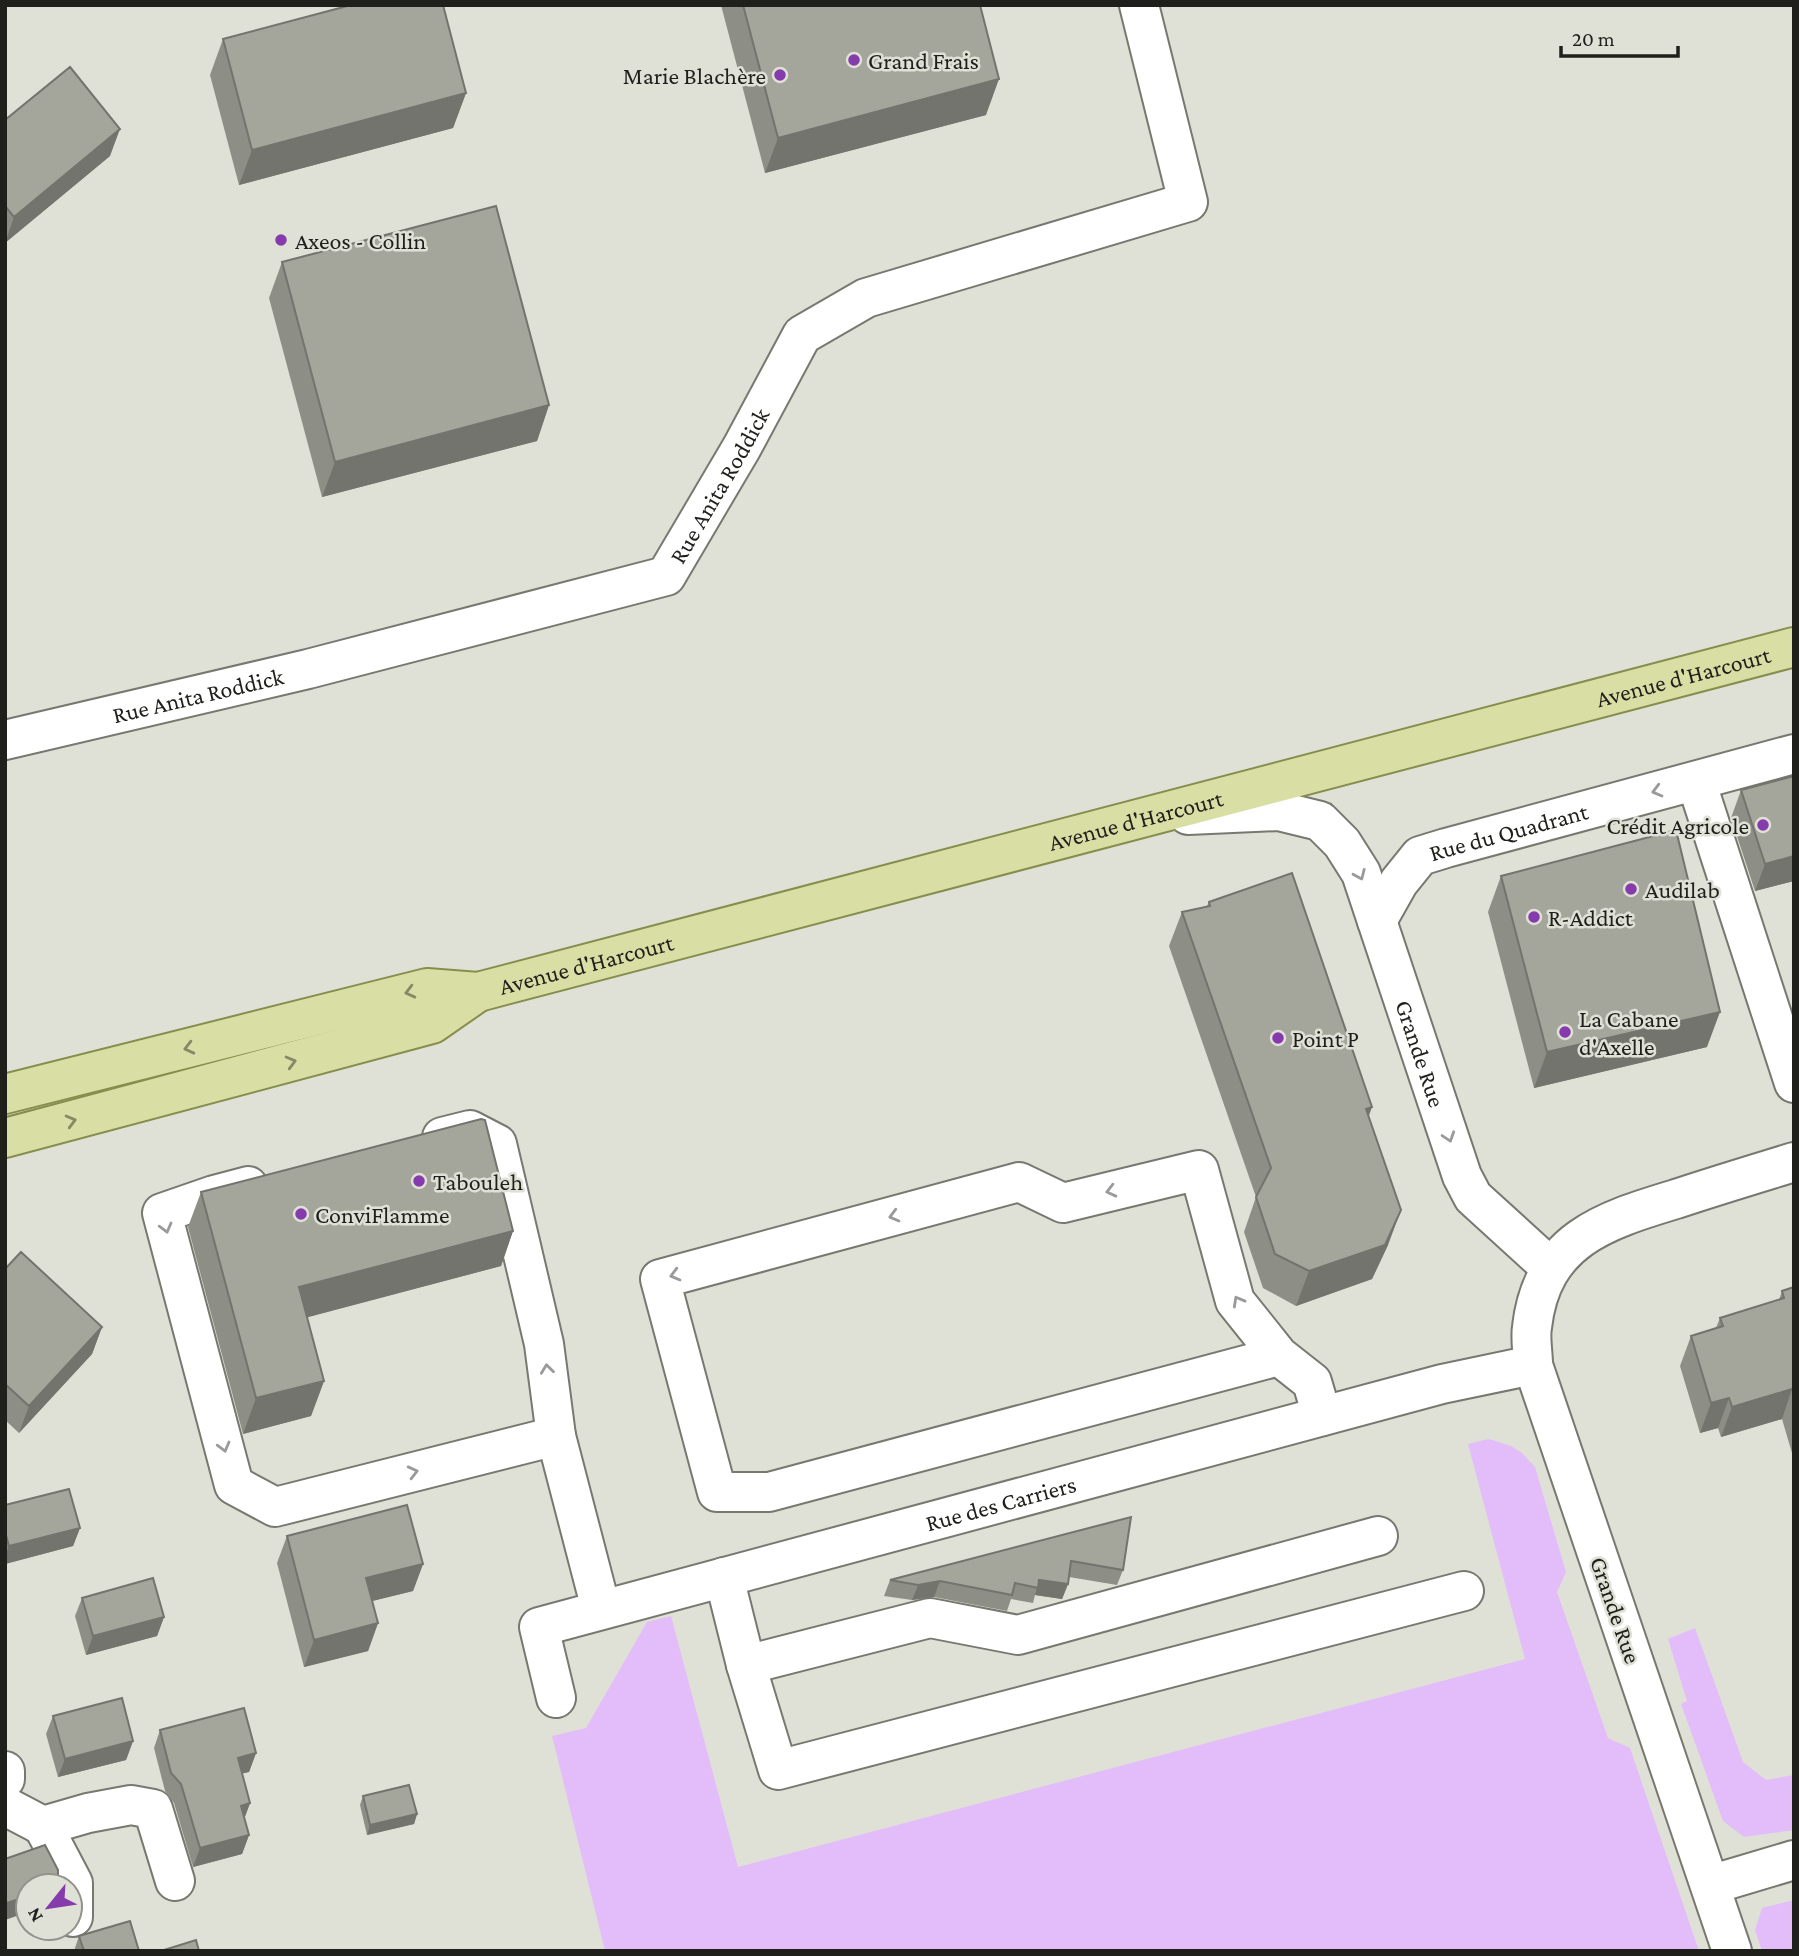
<svg xmlns="http://www.w3.org/2000/svg" width="1799" height="1956" viewBox="0 0 1799 1956" font-family="'Crimson Pro',serif">
	<rect width="100%" height="100%" fill="#dfe1d6"/>
	<path fill="#e3bdfa" d="M 1489,1439 L 1511,1446 L 1522,1453 L 1535,1467 L 1566,1572 L 1557,1592 L 1608,1738 L 1630,1748 L 1699,1951 L 605,1951 L 552,1736 L 586,1728 L 647,1622 L 671,1616 L 738,1867 L 1525,1659 L 1468,1444 Z
		M 1695,1628 L 1743,1762 L 1766,1780 L 1794,1775 L 1794,1830 L 1744,1837 L 1723,1821 L 1681,1704 L 1687,1701 L 1668,1639 Z
		M 1794,1900 L 1794,1951 L 1762,1951 L 1755,1930 L 1762,1908 Z"/>
	<g fill="none" stroke-linecap="round" stroke-linejoin="round">
		<g stroke="#77786f" stroke-width="42">
			<g id="minor">
				<path id="s1" d="M 5,740 L 308,669 L 666,576 L 742,447 L 802,335 L 866,298 L 1188,202 L 1139,5"/>
				<path d="M 1696,781 L 1794,1083"/>
				<path id="s2" d="M 1188,815 L 1279,811 L 1320,821 L 1342,843 L 1361,873 L 1462,1176 L 1473,1197 L 1551,1268"/>
				<path id="s3" d="M 1377,921 L 1399,882 L 1420,856 L 1446,848 L 1794,754"/>
				<path d="M 442,1137 L 470,1130 L 497,1144 L 544,1344 L 556,1436 L 601,1609"/>
				<path d="M 248,1186 L 214,1195 L 162,1213 L 234,1485 L 275,1507 L 556,1436"/>
				<path d="M 1279,1356 L 769,1492 L 717,1492 L 660,1279 L 1019,1182 L 1063,1203 L 1199,1170 L 1235,1301 L 1279,1356 L 1312,1382 L 1322,1416"/>
				<path d="M 724,1577 L 746,1665 L 930,1618 L 1018,1635 L 1378,1536"/>
				<path d="M 746,1665 L 778,1770 L 1464,1591"/>
				<path id="s4" d="M 556,1698 L 539,1627 L 1442,1384 L 1533,1365"/>
				<path d="M 5,1771 L 5,1779"/>
				<path d="M 5,1806 L 43,1826 L 88,1813 L 131,1805 L 153,1809 L 175,1881"/>
				<path d="M 43,1826 L 73,1883 L 73,1917"/>
				<path d="M 1710,1885 L 1794,1860"/>
				<path d="M 1732,1951 L 1533,1365 C 1533,1352 1530,1339 1532,1327 C 1542,1240 1603,1221 1676,1199 C 1715,1186 1755,1174 1794,1162"/>
			</g>
		</g>
		<g stroke="#878e4d" stroke-width="42">
			<g id="major">
				<path id="s5" d="M 5,1094 L 427,988 L 478,992 L 1794,647"/>
				<path d="M 5,1138 L 432,1024 L 478,992"/>
			</g>
		</g>
		<use href="#minor" stroke="#fff" stroke-width="38"/>
		<use href="#major" stroke="#d9dfa4" stroke-width="38"/>
	</g>
	<path fill="#8d8f86" d="M 721,5 L 980,5 L 986,115 L 765,173 Z
		M 223,39 L 466,93 L 453,128 L 239,185 L 210,75 Z
		M 5,120 L 110,156 L 5,243 Z
		M 282,262 L 549,405 L 537,441 L 322,497 L 269,298 Z
		M 1741,790 L 1794,881 L 1755,891 L 1731,818 Z
		M 1501,876 L 1707,1047 L 1534,1088 L 1488,912 Z
		M 1209,902 L 1369,1117 L 1388,1245 L 1372,1279 L 1296,1306 L 1263,1288 L 1244,1232 L 1256,1197 L 1169,946 L 1182,912 L 1207,906 Z
		M 201,1192 L 513,1231 L 501,1266 L 307,1317 L 324,1381 L 311,1416 L 243,1434 L 188,1227 Z
		M 5,1269 L 102,1327 L 92,1354 L 19,1433 L 5,1420 Z
		M 1794,1287 L 1794,1460 L 1782,1419 L 1721,1437 L 1718,1428 L 1700,1433 L 1680,1366 L 1691,1336 L 1716,1328 L 1720,1318 L 1779,1300 L 1782,1291 Z
		M 5,1505 L 80,1528 L 73,1546 L 5,1564 Z
		M 1131,1517 L 1123,1570 L 1117,1585 L 1069,1577 L 1068,1584 L 1062,1599 L 1035,1595 L 1033,1603 L 1011,1599 L 1007,1611 L 934,1597 L 912,1600 L 884,1596 L 890,1580 Z
		M 287,1536 L 423,1564 L 413,1591 L 372,1601 L 378,1623 L 368,1651 L 304,1667 L 277,1563 Z
		M 82,1598 L 164,1617 L 157,1636 L 86,1655 L 75,1616 Z
		M 53,1716 L 133,1741 L 126,1760 L 58,1777 L 46,1734 Z
		M 160,1730 L 256,1753 L 249,1772 L 242,1773 L 250,1803 L 244,1819 L 249,1835 L 242,1854 L 193,1867 L 174,1803 L 165,1791 L 154,1748 Z
		M 363,1796 L 417,1814 L 414,1824 L 367,1835 L 360,1805 Z
		M 79,1936 L 139,1951 L 74,1951 Z"/>
	<path fill="#73746d" d="M 999,79 L 986,115 L 765,173 L 778,138 Z
		M 466,93 L 453,128 L 239,185 L 252,150 Z
		M 120,129 L 110,156 L 5,243 L 14,217 Z
		M 549,405 L 537,441 L 322,497 L 335,462 Z
		M 1794,856 L 1794,881 L 1755,891 L 1765,864 Z
		M 1720,1012 L 1707,1047 L 1534,1088 L 1547,1052 Z
		M 1372,1107 L 1360,1141 L 1366,1109 Z
		M 1401,1210 L 1388,1245 L 1372,1279 L 1296,1306 L 1309,1271 Z
		M 513,1231 L 501,1266 L 286,1323 L 299,1287 Z
		M 102,1327 L 92,1354 L 19,1433 L 29,1406 Z
		M 324,1381 L 311,1416 L 243,1434 L 256,1398 Z
		M 1792,1389 L 1782,1419 L 1721,1437 L 1732,1407 Z
		M 1729,1398 L 1718,1428 L 1700,1433 L 1711,1403 Z
		M 80,1528 L 73,1546 L 5,1564 L 5,1556 L 9,1546 Z
		M 423,1564 L 413,1591 L 356,1605 L 366,1578 Z
		M 1039,1580 L 1068,1584 L 1062,1599 L 1035,1595 Z
		M 940,1581 L 934,1597 L 912,1600 L 918,1585 Z
		M 164,1617 L 157,1636 L 86,1655 L 93,1636 Z
		M 378,1623 L 368,1651 L 304,1667 L 314,1640 Z
		M 133,1741 L 126,1760 L 58,1777 L 65,1759 Z
		M 256,1753 L 249,1772 L 232,1776 L 238,1758 Z
		M 250,1803 L 243,1822 L 241,1806 Z
		M 417,1814 L 414,1824 L 367,1835 L 370,1825 Z
		M 249,1835 L 242,1854 L 193,1867 L 200,1848 Z
		M 28,1896 L 28,1912 L 5,1920 L 5,1907 L 7,1903 Z"/>
	<path fill="#a4a69c" stroke="#73746d" stroke-width="2" d="M 351,5 L 443,5 L 466,93 L 252,150 L 223,39 Z
		M 743,5 L 980,5 L 999,79 L 778,138 Z
		M 70,67 L 120,129 L 14,217 L 5,206 L 5,120 Z
		M 496,206 L 549,405 L 335,462 L 282,262 Z
		M 1794,776 L 1794,856 L 1765,864 L 1741,790 Z
		M 1676,830 L 1720,1012 L 1547,1052 L 1501,876 Z
		M 1292,873 L 1372,1107 L 1366,1109 L 1401,1210 L 1385,1245 L 1309,1271 L 1275,1254 L 1256,1197 L 1271,1168 L 1182,912 L 1210,906 L 1209,902 Z
		M 481,1119 L 485,1120 L 513,1231 L 299,1287 L 324,1381 L 256,1398 L 201,1192 Z
		M 21,1252 L 102,1327 L 29,1406 L 5,1384 L 5,1269 Z
		M 1794,1287 L 1794,1393 L 1792,1389 L 1732,1407 L 1729,1398 L 1711,1403 L 1691,1336 L 1723,1326 L 1720,1318 L 1784,1298 L 1782,1291 Z
		M 69,1489 L 80,1528 L 9,1546 L 5,1532 L 5,1505 Z
		M 407,1505 L 423,1564 L 366,1578 L 378,1623 L 314,1640 L 287,1536 Z
		M 1131,1517 L 1123,1570 L 1071,1561 L 1068,1584 L 1039,1580 L 1038,1588 L 1015,1583 L 1012,1595 L 940,1581 L 918,1585 L 890,1580 Z
		M 153,1578 L 164,1617 L 93,1636 L 82,1598 Z
		M 122,1698 L 133,1741 L 65,1759 L 53,1716 Z
		M 244,1708 L 256,1753 L 238,1758 L 250,1803 L 241,1806 L 249,1835 L 200,1848 L 181,1784 L 171,1773 L 160,1730 Z
		M 409,1785 L 417,1814 L 370,1825 L 363,1796 Z
		M 45,1845 L 58,1870 L 58,1886 L 28,1886 L 28,1896 L 7,1903 L 5,1900 L 5,1859 Z
		M 130,1921 L 139,1951 L 84,1951 L 79,1936 Z
		M 196,1940 L 199,1951 L 165,1951 L 164,1950 Z"/>
	<defs><path id="oneway-chevron" d="M-2-3.5L2.5 0L-2 3.5" fill="none" stroke-width="1.6" stroke-linecap="round" stroke-linejoin="round" transform="scale(1.75)"/></defs>
	<g stroke="#9a9a99">
		<use href="#oneway-chevron" transform="translate(1657 791) rotate(165)"/>
		<use href="#oneway-chevron" transform="translate(1360 875) rotate(66)"/>
		<use href="#oneway-chevron" transform="translate(1449 1137) rotate(72)"/>
		<use href="#oneway-chevron" transform="translate(1111 1191) rotate(166)"/>
		<use href="#oneway-chevron" transform="translate(894 1216) rotate(165)"/>
		<use href="#oneway-chevron" transform="translate(166 1228) rotate(75)"/>
		<use href="#oneway-chevron" transform="translate(675 1275) rotate(165)"/>
		<use href="#oneway-chevron" transform="translate(1238 1301) rotate(-119)"/>
		<use href="#oneway-chevron" transform="translate(547 1369) rotate(-97)"/>
		<use href="#oneway-chevron" transform="translate(224 1447) rotate(75)"/>
		<use href="#oneway-chevron" transform="translate(413 1472) rotate(-14)"/>
	</g>
	<g stroke="#858967">
		<use href="#oneway-chevron" transform="translate(410 992) rotate(166)"/>
		<use href="#oneway-chevron" transform="translate(189 1048) rotate(166)"/>
		<use href="#oneway-chevron" transform="translate(291 1062) rotate(-15)"/>
		<use href="#oneway-chevron" transform="translate(71 1121) rotate(-15)"/>
	</g>
	<g fill="#863bac" stroke="#dfe1d6" stroke-width="2.5">
		<circle cx="854" cy="60" r="7"/>
		<circle cx="780" cy="75" r="7"/>
		<circle cx="281" cy="240" r="7"/>
		<circle cx="1763" cy="825" r="7"/>
		<circle cx="1631" cy="889" r="7"/>
		<circle cx="1534" cy="917" r="7"/>
		<circle cx="1565" cy="1032" r="7"/>
		<circle cx="1278" cy="1038" r="7"/>
		<circle cx="419" cy="1181" r="7"/>
		<circle cx="301" cy="1214" r="7"/>
	</g>
	<g text-anchor="middle" dominant-baseline="central" stroke-width="5" stroke-linejoin="round" paint-order="stroke">
		<g font-size="24" fill="#1f1f1c" stroke="#dfe1d6" text-anchor="start">
			<text x="868" y="60">Grand Frais</text>
			<text x="766" y="75" text-anchor="end">Marie Blachère</text>
			<text x="295" y="240">Axeos - Collin</text>
			<text x="1749" y="825" text-anchor="end">Crédit Agricole</text>
			<text x="1645" y="889">Audilab</text>
			<text x="1548" y="917">R-Addict</text>
			<text x="1579" y="1018">La Cabane<tspan x="1579" dy="28">d'Axelle</tspan></text>
			<text x="1292" y="1038">Point P</text>
			<text x="433" y="1181">Tabouleh</text>
			<text x="315" y="1214">ConviFlamme</text>
		</g>
		<g font-size="24" fill="#1f1f1c" stroke="#dfe1d6">
			<text stroke="none"><textPath href="#s1" startOffset="786">Rue Anita Roddick</textPath></text>
			<text stroke="none"><textPath href="#s5" startOffset="1732">Avenue d'Harcourt</textPath></text>
			<text stroke="none"><textPath href="#s1" startOffset="198">Rue Anita Roddick</textPath></text>
			<text stroke="none"><textPath href="#s5" startOffset="1166">Avenue d'Harcourt</textPath></text>
			<text stroke="none"><textPath href="#s3" startOffset="170">Rue du Quadrant</textPath></text>
			<text stroke="none"><textPath href="#s5" startOffset="598">Avenue d'Harcourt</textPath></text>
			<text stroke="none"><textPath href="#s2" startOffset="390">Grande Rue</textPath></text>
			<text stroke="none"><textPath href="#s4" startOffset="551">Rue des Carriers</textPath></text>
			<text transform="translate(1616 1610) rotate(71)">Grande Rue</text>
		</g>
	</g>
	<rect width="1799" height="1956" fill="none" stroke="#1f1f1c" stroke-width="14"/>
	<g transform="translate(49 1907) rotate(240)"><circle r="33" fill="#dfe1d6" stroke="#92938c" stroke-width="2"/>
	<path d="M0-5L12 26L0 18L-12 26Z" fill="#863bac"/>
	<text y="-10" font-size="19" font-weight="bold" text-anchor="middle" fill="#1f1f1c">N</text>
	</g>
	<path d="M1561 46v10h117v-10" fill="none" stroke="#1f1f1c" stroke-width="3.5"/>
	<text x="1572" y="46" font-size="21" fill="#1f1f1c" stroke="#dfe1d6" stroke-width="5" paint-order="stroke">20 m</text>
</svg>
